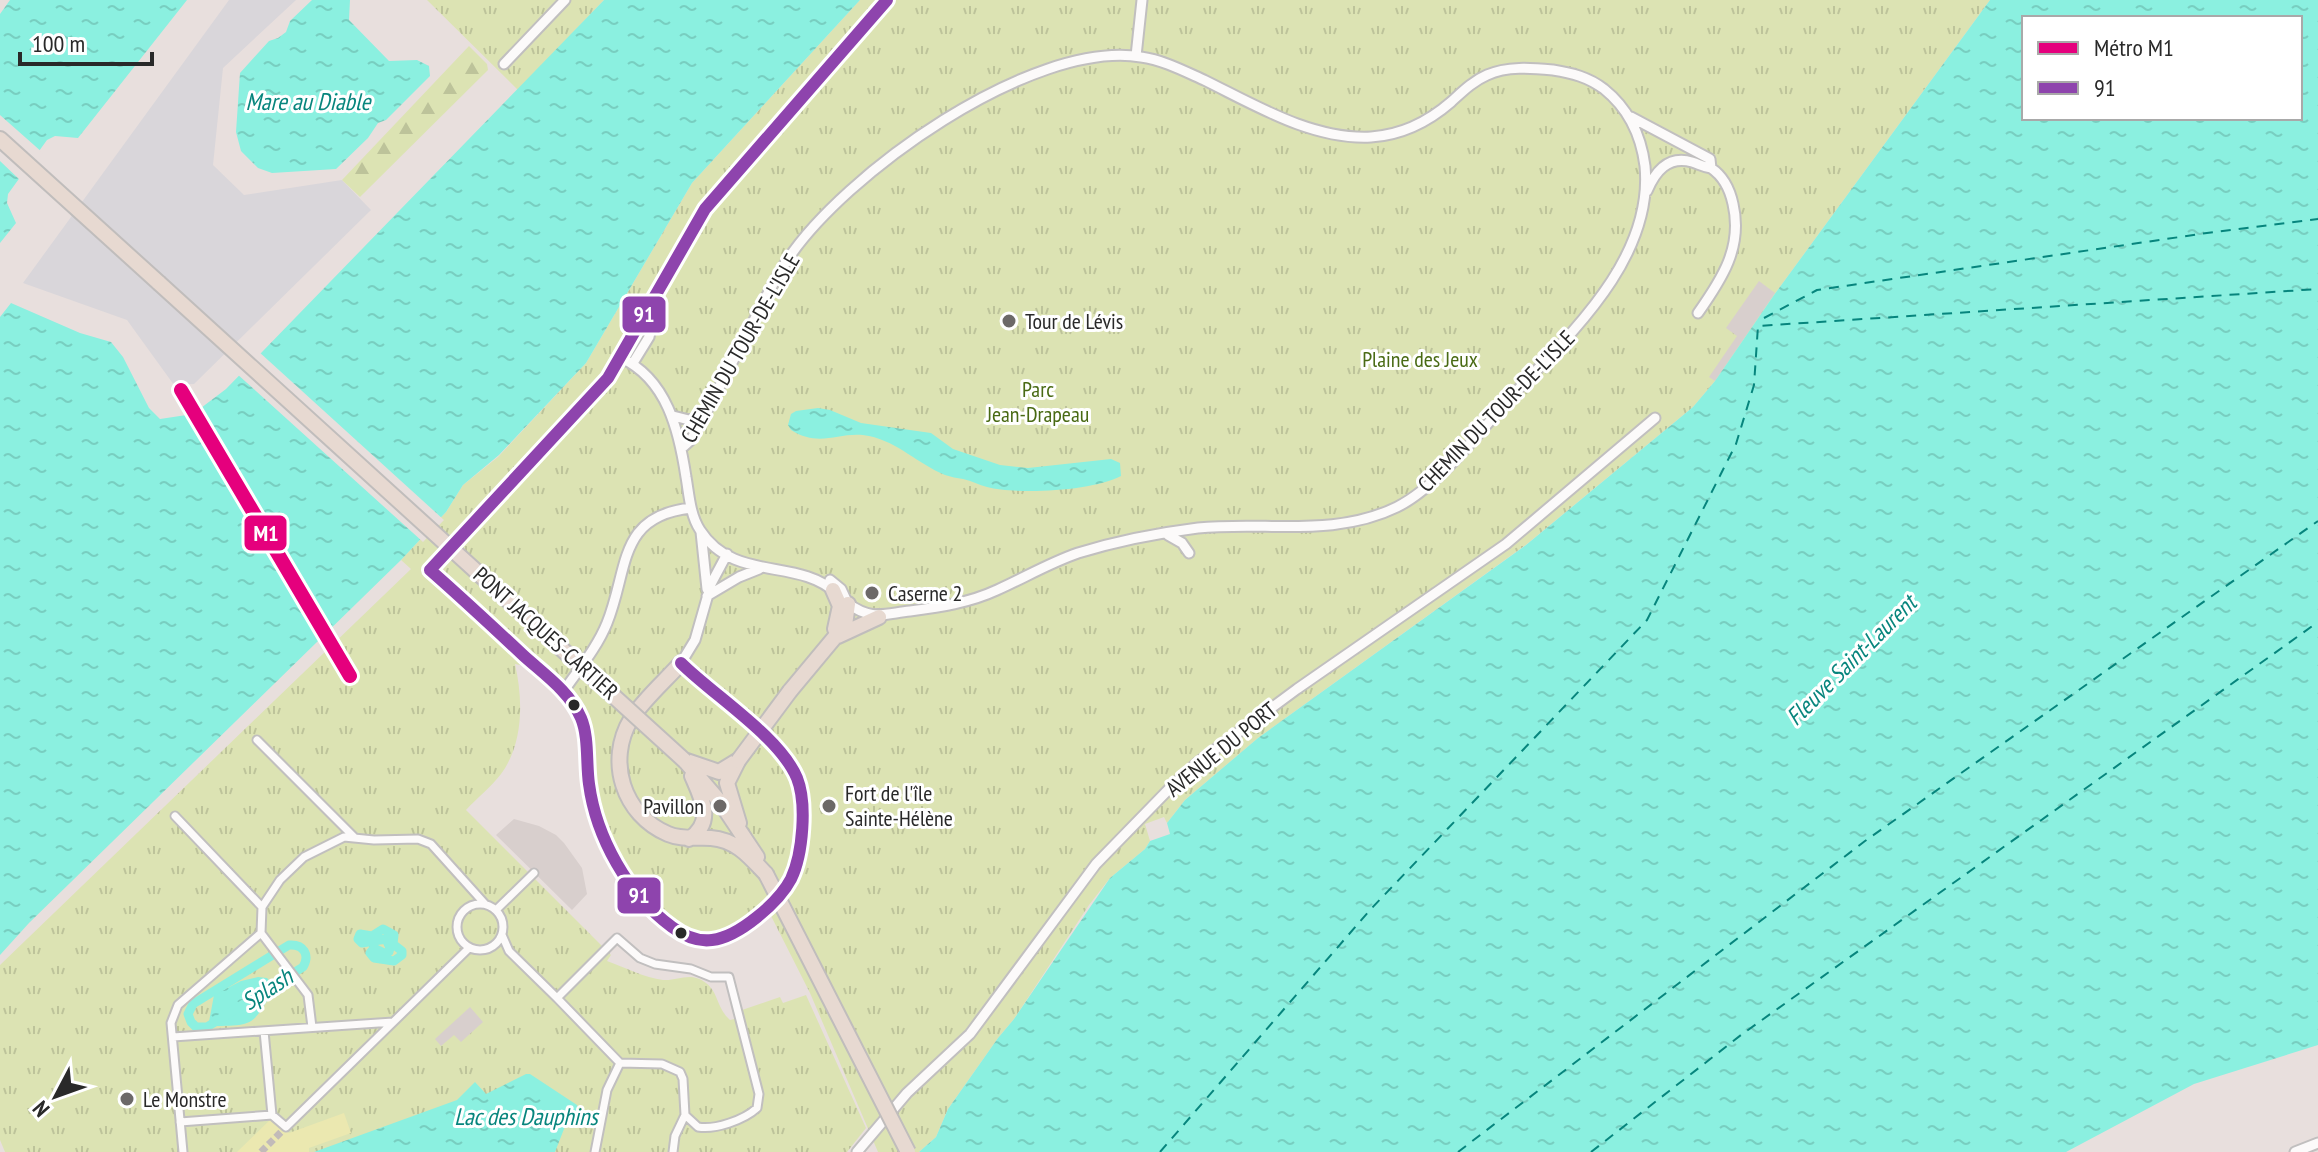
<svg xmlns="http://www.w3.org/2000/svg" width="2318" height="1152" viewBox="0 0 2318 1152" font-family="'PT Sans Narrow',sans-serif">
	<defs>
		<pattern id="forest-firs" width="22" height="20" patternUnits="userSpaceOnUse" patternTransform="scale(2)"><rect width="22" height="20" fill="#dce3b3"/><path d="M5 1l3.5 6h-7zM16 11l3.5 6h-7z" fill="#bdc39a"/></pattern>
		<pattern id="park-tufts" width="24" height="20" patternUnits="userSpaceOnUse" patternTransform="scale(2)"><rect width="24" height="20" fill="#dce3b3"/><path d="M3 7l-1-3M5 7V3M7 7l1-3M15 17l-1-3M17 17v-4M19 17l1-3" fill="none" stroke="#bdc39a"/></pattern>
		<pattern id="water-ripples" width="26" height="14" patternUnits="userSpaceOnUse" patternTransform="scale(2)"><rect width="26" height="14" fill="#8bf0e0"/><path d="M2 4q2-2 4 0t4 0M15 11q2-2 4 0t4 0" fill="none" stroke="#78cec0"/></pattern>
	</defs>
	<rect width="100%" height="100%" fill="#e8dfdd"/>
	<path fill="#d9d6da" d="M 229,0 L 296,0 L 223,68 L 213,165 L 244,195 L 342,180 L 371,210 L 194,384 L 174,385 L 127,320 L 23,283 Z"/>
	<path fill="url(#forest-firs)" d="M 469,46 L 487,64 L 488,70 L 360,197 L 342,180 Z"/>
	<path fill="url(#park-tufts)" d="M 427,0 L 604,0 L 518,90 Z
		M 860,0 L 1990,0 L 1774,295 L 1715,381 L 1693,407 L 1527,544 L 1258,738 L 1185,800 L 1167,823 L 1164,817 L 1145,824 L 1150,841 L 1145,849 L 1110,878 L 1089,905 L 1014,1019 L 998,1038 L 948,1109 L 936,1137 L 919,1152 L 878,1152 L 810,993 L 765,904 C 750,913 731,932 712,933 C 654,937 605,840 596,792 C 590,765 595,733 582,708 C 576,695 559,674 545,669 C 536,665 524,666 515,664 C 523,699 524,743 501,774 C 491,787 477,798 466,810 L 611,955 L 607,961 C 624,967 645,978 663,980 C 679,981 690,971 706,983 C 719,993 716,1007 730,1020 L 743,1017 L 742,1010 L 780,997 L 783,1003 L 806,995 L 866,1128 L 847,1152 L 5,1152 L 0,1140 L 0,965 L 411,569 L 401,560 L 446,512 L 463,485 L 498,457 L 586,363 L 692,183 Z"/>
	<path fill="#ebe8b0" d="M 344,1113 L 351,1133 L 309,1148 L 309,1152 L 237,1152 L 272,1118 L 289,1133 Z"/>
	<path fill="#d8cfcd" d="M 1759,281 L 1775,293 L 1715,381 L 1709,377 L 1737,336 L 1726,328 Z
		M 514,819 L 539,826 L 556,835 L 564,843 L 582,868 L 587,894 L 572,910 L 496,835 Z
		M 470,1007 L 483,1022 L 461,1042 L 454,1035 L 441,1046 L 435,1039 Z"/>
	<path fill="url(#water-ripples)" fill-rule="evenodd" d="M 10,0 L 187,0 L 78,138 L 55,136 L 47,140 L 8,194 L 7,203 L 16,223 L 0,243 L 0,14 Z
		M 312,0 L 350,0 L 349,20 L 389,61 L 417,60 L 429,66 L 430,76 L 386,120 L 378,123 L 368,138 L 336,169 L 272,173 L 258,168 L 241,151 L 236,132 L 240,73 L 269,41 L 278,38 L 286,32 L 290,21 Z
		M 604,0 L 860,0 L 692,183 L 586,363 L 499,455 L 463,485 L 446,512 L 401,560 L 29,923 L 0,955 L 0,317 L 11,303 L 80,333 L 111,342 L 123,357 L 149,408 L 160,419 L 193,414 L 226,389 Z
		M 1990,0 L 2318,0 L 2318,1045 L 2194,1084 L 2066,1152 L 919,1152 L 936,1137 L 948,1109 L 998,1038 L 1014,1019 L 1110,878 L 1145,849 L 1150,841 L 1170,834 L 1167,823 L 1185,800 L 1258,738 L 1526,545 L 1693,407 L 1715,381 L 1774,295 ZM 2024,18 L 2300,18 L 2300,118 L 2024,118 Z
		M 818,408 L 830,410 L 861,423 L 931,433 L 953,449 L 1000,465 L 1028,468 L 1111,459 L 1120,463 L 1121,476 C 1093,491 1018,495 987,487 C 979,485 972,481 963,479 C 957,478 951,477 945,475 C 918,464 898,442 869,436 C 840,430 821,449 791,430 L 788,425 L 791,414 L 796,411 Z
		M 258,977 L 267,978 L 276,988 C 251,1023 259,1026 212,1026 L 209,1022 L 214,995 L 241,981 Z
		M 526,1074 L 530,1074 L 577,1105 L 578,1109 L 564,1129 L 555,1152 L 314,1152 L 457,1100 L 475,1082 L 486,1094 Z"/>
	<path fill="#e8dfdd" d="M 0,115 L 43,153 L 21,181 L 0,161 Z
		M 258,351 L 444,520 L 423,542 L 236,373 Z"/>
	<g fill="none" stroke-linecap="round" stroke-linejoin="round">
		<path stroke="#8bf0e0" stroke-width="9" d="M 383,929 L 394,935 L 393,944 L 402,951 L 402,955 L 394,961 L 374,958 L 370,953 L 374,948 L 384,953 L 389,952 L 390,948 L 386,939 L 362,943 L 358,939 L 360,934 L 372,936 Z
			M 289,945 C 304,944 310,955 303,967 L 207,1027 L 196,1027 L 191,1022 L 188,1014 L 193,1004 Z"/>
		<path stroke="#07857d" stroke-width="2" stroke-dasharray="10 8" stroke-linecap="butt" d="M 1764,318 L 1817,290 L 2214,232 L 2318,219
			M 1160,1152 L 1370,910 L 1647,620 L 1736,444 L 1754,385 L 1758,326 L 2318,289
			M 1458,1152 L 1865,841 L 2318,521
			M 1591,1152 L 1741,1035 L 2318,622"/>
		<path stroke="#c2bbb9" stroke-width="7" stroke-dasharray="7 3.5" stroke-linecap="butt" d="M 261,1152 L 286,1127"/>
		<g stroke="#c1bfbf" stroke-width="11">
			<path id="pedestrian" d="M 257,740 L 354,837
				M 175,816 L 262,907
				M457 927a23 23 0 1 1 46 0a23 23 0 1 1-46 0Z
				M 496,910 L 534,873
				M 261,933 L 308,995 L 312,1027
				M 502,935 L 509,951 L 557,998 L 617,938 L 640,958 L 655,964 L 691,969 L 711,977 L 729,977 L 759,1094 L 757,1108 C 744,1120 715,1130 698,1127 L 685,1115
				M 557,998 L 620,1063
				M 264,1031 L 272,1115
				M 173,1037 L 393,1022
				M 180,1122 L 272,1115 L 286,1127 L 469,948
				M 183,1152 L 171,1023 L 178,1005 L 261,933 L 262,907 L 280,880 L 304,857 L 344,837 L 374,840 L 418,839 L 431,844 L 485,904
				M 595,1152 L 607,1090 L 620,1063 L 662,1064 L 680,1072 L 683,1079 L 685,1115 L 675,1136 L 673,1152"/>
		</g>
		<g stroke="#c1bfbf" stroke-width="13">
			<path id="minor" d="M 1136,56 L 1142,0
				M 504,64 L 565,0
				M 1631,117 L 1710,159 L 1711,168 C 1723,176 1730,190 1733,204 C 1743,247 1722,279 1698,313
				M 1647,191 C 1655,172 1668,155 1692,162 C 1699,164 1703,167 1711,168
				M 621,358 C 667,379 679,431 686,477 C 689,494 690,515 700,530 C 734,583 798,557 836,593
				M 633,363 L 649,337 L 659,291
				M 673,416 L 689,420 L 703,415
				M 682,448 L 691,440 C 707,410 723,381 738,351 C 754,322 768,290 786,262 C 842,175 1032,39 1141,57 C 1163,60 1184,71 1204,80 C 1255,105 1312,140 1371,137 C 1402,135 1428,122 1451,102 C 1462,92 1473,81 1487,75 C 1507,66 1531,68 1553,70 C 1572,73 1588,77 1604,89 C 1629,109 1641,135 1645,166 C 1654,260 1568,336 1509,399 C 1479,433 1437,487 1397,507 C 1334,538 1265,521 1198,528 C 1158,533 1117,541 1078,553 C 1049,563 1024,578 997,590 C 969,603 940,607 910,611 C 883,614 872,621 847,603
				M 701,532 L 707,589
				M 1168,535 L 1182,543 L 1189,553
				M 727,554 L 711,584 L 695,640 L 681,663 C 713,695 780,737 797,778 C 807,803 803,854 791,879 C 779,902 739,937 712,940 C 697,942 684,936 672,927 C 628,895 596,837 589,784 C 586,763 589,737 581,718 C 570,692 544,674 524,656 C 493,627 462,598 430,570 L 608,378 L 705,209 L 887,0
				M 830,580 L 841,589 L 848,604
				M 707,596 L 739,577 L 759,569
				M 563,692 C 578,670 597,648 607,623 C 629,569 617,516 691,508
				M 857,1152 L 907,1093 L 970,1034 L 1096,864 L 1169,789 L 1197,763 L 1297,689 L 1506,544 L 1655,418
				M 2295,1152 L 2318,1143"/>
		</g>
		<g stroke="#c0bdbc" stroke-width="18">
			<path id="primary" d="M 0,139 L 159,283
				M 833,590 L 840,606 L 835,629
				M 838,636 L 879,617
				M 681,663 C 665,681 644,699 631,719 C 606,761 623,815 668,834 C 682,840 696,837 711,838 C 736,840 749,856 766,874
				M 790,691 L 845,625 L 848,604
				M 685,761 L 721,803 L 757,857
				M 687,761 L 719,772 L 737,761
				M 738,761 L 727,783 L 739,823
				M 689,839 C 715,822 702,799 692,776"/>
		</g>
		<use href="#pedestrian" stroke="#fcfafa" stroke-width="7"/>
		<use href="#minor" stroke="#fcfafa" stroke-width="9"/>
		<use href="#primary" stroke="#e7d9d1" stroke-width="14"/>
		<g stroke="#dcdcde" stroke-width="6">
			<path id="rail" d="M 181,390 L 350,676"/>
		</g>
		<use href="#rail" stroke="#fff" stroke-width="3" stroke-dasharray="9" stroke-linecap="butt"/>
		<g stroke="#c0bdbc" stroke-width="18" stroke-linecap="butt">
			<path id="primary-bridge" d="M 159,283 L 685,761
				M 738,761 L 790,691
				M 766,874 L 908,1152"/>
		</g>
		<use href="#primary-bridge" stroke="#e7d9d1" stroke-width="14"/>
		<g stroke="#fff" stroke-width="18">
			<path id="bus-1" d="M 681,663 C 713,695 780,737 797,778 C 807,803 803,854 791,879 C 779,902 739,937 712,940 C 697,942 684,936 672,927 C 628,895 596,837 589,784 C 586,763 589,737 581,718 C 570,692 544,674 524,656 C 493,627 462,598 430,570 L 608,378 L 705,209 L 887,0"/>
		</g>
		<use href="#bus-1" stroke="#8e44ad" stroke-width="12"/>
		<g stroke="#fff" stroke-width="20">
			<path id="metro-1" d="M 181,390 L 350,676"/>
		</g>
		<use href="#metro-1" stroke="#e5007d" stroke-width="14"/>
	</g>
	<g fill="#6c6968" stroke="#fff" stroke-width="3">
		<circle cx="1009" cy="321" r="8"/>
		<circle cx="872" cy="593" r="8"/>
		<circle cx="720" cy="806" r="8"/>
		<circle cx="829" cy="806" r="8"/>
		<circle cx="127" cy="1099" r="8"/>
	</g>
	<g fill="#292929" stroke="#fff" stroke-width="3">
		<circle cx="574" cy="705" r="7"/>
		<circle cx="681" cy="933" r="7"/>
	</g>
	<g text-anchor="middle" dominant-baseline="central" stroke-width="6" stroke-linejoin="round" paint-order="stroke">
		<g font-size="22" fill="#292929" stroke="#fff" text-anchor="start">
			<text x="1025" y="321">Tour de Lévis</text>
			<text x="888" y="593">Caserne 2</text>
			<text x="845" y="793">Fort de l'île<tspan x="845" dy="25">Sainte-Hélène</tspan></text>
			<text x="704" y="806" text-anchor="end">Pavillon</text>
			<text x="143" y="1099">Le Monstre</text>
		</g>
		<g font-size="22" fill="#292929" stroke="#fff">
			<text transform="translate(740 348) rotate(-60)">CHEMIN DU TOUR-DE-L'ISLE</text>
			<text transform="translate(1496 411) rotate(-46)">CHEMIN DU TOUR-DE-L'ISLE</text>
			<text transform="translate(546 633) rotate(42)">PONT JACQUES-CARTIER</text>
			<text transform="translate(1221 749) rotate(-39)">AVENUE DU PORT</text>
		</g>
		<g font-size="22" fill="#496a14" stroke="#fff">
			<text x="1420" y="359">Plaine des Jeux</text>
			<text x="1038" y="389">Parc<tspan x="1038" dy="25">Jean-Drapeau</tspan></text>
		</g>
		<g font-size="24" font-style="italic" fill="#07857d" stroke="#fff">
			<text x="308" y="101">Mare au Diable</text>
			<text transform="translate(1851 660) rotate(-45)">Fleuve Saint-Laurent</text>
			<text transform="translate(267 989) rotate(-33)">Splash</text>
			<text x="526" y="1116">Lac des Dauphins</text>
		</g>
	</g>
	<g stroke="#fff" stroke-width="3">
		<rect x="621" y="295" width="46" height="39" rx="8" fill="#8e44ad"/>
		<rect x="243" y="514" width="45" height="38" rx="8" fill="#e5007d"/>
		<rect x="616" y="876" width="46" height="39" rx="8" fill="#8e44ad"/>
	</g>
	<g font-size="22" text-anchor="middle" font-weight="bold" fill="#fff">
		<text x="644" y="322">91</text>
		<text x="266" y="541">M1</text>
		<text x="639" y="903">91</text>
	</g>
	<rect x="2022" y="16" width="280" height="104" fill="#ffffff" stroke="#a9a9a9" stroke-width="2"/>
	<rect x="2038" y="42" width="40" height="12" fill="#e5007d" stroke="#a9a9a9" stroke-width="2"/>
	<text x="2094" y="56" font-size="24" fill="#292929">Métro M1</text>
	<rect x="2038" y="82" width="40" height="12" fill="#8e44ad" stroke="#a9a9a9" stroke-width="2"/>
	<text x="2094" y="96" font-size="24" fill="#292929">91</text>
	<g transform="translate(56 1096) rotate(229)" stroke="#ffffff" stroke-width="6" paint-order="stroke">
	<path d="M0-6L14 30L0 20L-14 30Z" fill="#292929"/>
	<text y="-12" font-size="22" font-weight="bold" text-anchor="middle" fill="#292929">N</text>
	</g>
	<path d="M20 52v12h132v-12" fill="none" stroke="#292929" stroke-width="4"/>
	<text x="32" y="52" font-size="24" fill="#292929" stroke="#ffffff" stroke-width="6" paint-order="stroke">100 m</text>
</svg>
